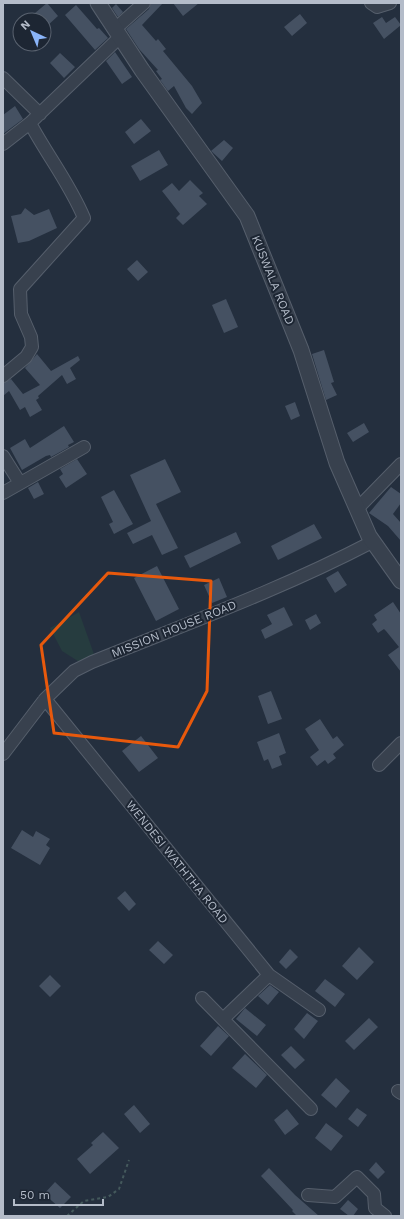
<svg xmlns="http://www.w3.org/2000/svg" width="404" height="1219" viewBox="0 0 404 1219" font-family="'Work Sans',sans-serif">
	<rect width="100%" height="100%" fill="#242f3e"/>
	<path fill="#263c3f" d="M 79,612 L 95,657 L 81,663 L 62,651 L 50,628 Z"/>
	<path fill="#455162" d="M 47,3 L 58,16 L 47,26 L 44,20 L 41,20 L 35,13 Z
		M 151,3 L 163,3 L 142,25 L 156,41 L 158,39 L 166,49 L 163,51 L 192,86 L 202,103 L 192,114 L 186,108 L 174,86 L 168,91 L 160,80 L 162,79 L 156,71 L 158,70 L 139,49 L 126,29 L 149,9 Z
		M 173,3 L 199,3 L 183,16 Z
		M 116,4 L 123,12 L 129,6 L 118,17 L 112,8 Z
		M 76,5 L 97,29 L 99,28 L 108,38 L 95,50 L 65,15 Z
		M 300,14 L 307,23 L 292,36 L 284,27 Z
		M 382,17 L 386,23 L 395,17 L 401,25 L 384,39 L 373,23 Z
		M 115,52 L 132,77 L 122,84 L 106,61 Z
		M 60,53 L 75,67 L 64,78 L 50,63 Z
		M 15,106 L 23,119 L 3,134 L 3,115 Z
		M 141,119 L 151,131 L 134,144 L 125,132 Z
		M 224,140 L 233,148 L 222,161 L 211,151 Z
		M 159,150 L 168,165 L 140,181 L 131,166 Z
		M 190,180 L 203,193 L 199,196 L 207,204 L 183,225 L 176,218 L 180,214 L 162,191 L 172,183 L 179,191 Z
		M 25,208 L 34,215 L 49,209 L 57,228 L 29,241 L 18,243 L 11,216 L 21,214 Z
		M 137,260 L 148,272 L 138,281 L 127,269 Z
		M 226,299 L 238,327 L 224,333 L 212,305 Z
		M 324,350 L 334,382 L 331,383 L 337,395 L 326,400 L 312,354 Z
		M 37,354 L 51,371 L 78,356 L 80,360 L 70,368 L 76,379 L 67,384 L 62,375 L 38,396 L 39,398 L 36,400 L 42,410 L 30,417 L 25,407 L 20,410 L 9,391 L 3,396 L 3,383 L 11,379 L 23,394 L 40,385 L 25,368 Z
		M 295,402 L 300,416 L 291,420 L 285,406 Z
		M 364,423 L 369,432 L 353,442 L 347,433 Z
		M 64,426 L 74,442 L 68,445 L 69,447 L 51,457 L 50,455 L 46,456 L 22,470 L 10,448 L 25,439 L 30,448 Z
		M 77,459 L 87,474 L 66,488 L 59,477 L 63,474 L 60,469 Z
		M 165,459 L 181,492 L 156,504 L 178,548 L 162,555 L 152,535 L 133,544 L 127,533 L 151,521 L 130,475 Z
		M 38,482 L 44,494 L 34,499 L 28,488 Z
		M 391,487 L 401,494 L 401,503 L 393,514 L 401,523 L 401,541 L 388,526 L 369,513 Z
		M 114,490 L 133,524 L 114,534 L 109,524 L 113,522 L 101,497 Z
		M 314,524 L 322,538 L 278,560 L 271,546 Z
		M 236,532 L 241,543 L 190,568 L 184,556 Z
		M 157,566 L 179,609 L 156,621 L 134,578 Z
		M 338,571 L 347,585 L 335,593 L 326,578 Z
		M 219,578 L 227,597 L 212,603 L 204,585 Z
		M 393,602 L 401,614 L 401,672 L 388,655 L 399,647 L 386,631 L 384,629 L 378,633 L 372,624 L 377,620 L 374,615 Z
		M 284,607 L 293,625 L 265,639 L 261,630 L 272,624 L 267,615 Z
		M 316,614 L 321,623 L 310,630 L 305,620 Z
		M 271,691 L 282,719 L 268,724 L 258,696 Z
		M 320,719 L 333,739 L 337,736 L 344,745 L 333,754 L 336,758 L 328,764 L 325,760 L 317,766 L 310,757 L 319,750 L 305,729 Z
		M 279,733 L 286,753 L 279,756 L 282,765 L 272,769 L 268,759 L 264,761 L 257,742 Z
		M 141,736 L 158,758 L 139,772 L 122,751 Z
		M 22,830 L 33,837 L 36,831 L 50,839 L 46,845 L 50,848 L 40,865 L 11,848 Z
		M 125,891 L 136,904 L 129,911 L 117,898 Z
		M 158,941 L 173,955 L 164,964 L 149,950 Z
		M 359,947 L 374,962 L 357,980 L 342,966 Z
		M 290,949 L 298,957 L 286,969 L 279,962 Z
		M 50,975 L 61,986 L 50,997 L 39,986 Z
		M 325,979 L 345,994 L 335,1007 L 315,991 Z
		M 270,985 L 279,992 L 268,1005 L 258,996 Z
		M 245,1008 L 266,1025 L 257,1036 L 236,1019 Z
		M 307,1013 L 318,1021 L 304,1039 L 294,1029 Z
		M 369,1018 L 378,1027 L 354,1050 L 345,1041 Z
		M 218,1026 L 229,1036 L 211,1056 L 200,1046 Z
		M 291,1046 L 305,1060 L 295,1069 L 281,1055 Z
		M 245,1054 L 267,1075 L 256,1088 L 232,1068 Z
		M 336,1078 L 350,1091 L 336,1108 L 321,1095 Z
		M 134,1105 L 150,1124 L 140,1133 L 124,1114 Z
		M 357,1108 L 367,1115 L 358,1127 L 348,1119 Z
		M 287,1109 L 299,1124 L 285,1135 L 274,1120 Z
		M 326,1123 L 343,1136 L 331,1151 L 315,1138 Z
		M 103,1132 L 119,1148 L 90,1174 L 77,1159 L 93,1145 L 91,1143 Z
		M 376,1162 L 385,1172 L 378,1179 L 369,1170 Z
		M 269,1168 L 295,1195 L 319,1216 L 297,1216 L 292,1211 L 293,1210 L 261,1176 Z
		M 55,1182 L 71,1197 L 60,1208 L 44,1194 Z
		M 348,1200 L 358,1209 L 353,1216 L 349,1216 L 340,1209 Z"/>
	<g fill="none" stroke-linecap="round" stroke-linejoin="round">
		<g stroke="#565f6c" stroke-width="14">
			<path id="minor" d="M 371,3 L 377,7 L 390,3
				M 115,29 L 144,3
				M 3,78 L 40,114
				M 3,144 L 30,123 L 120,37
				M 3,376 L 26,357 L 32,347 L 31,337 L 21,314 L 20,289 L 84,218 C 70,184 47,155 30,123
				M 3,456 L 20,483
				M 3,493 L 84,447
				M 357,509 L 401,464
				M 45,699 L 269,975 L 223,1019
				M 3,754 L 45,699 L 74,671 L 92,662 C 186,624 282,589 372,542
				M 379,765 L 401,743
				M 269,975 L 319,1010
				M 202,998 L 311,1109
				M 398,1091 L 401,1093
				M 308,1195 L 335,1197 L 357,1177 L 374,1194 L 375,1208 L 385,1216"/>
		</g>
		<g stroke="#565f6c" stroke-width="17">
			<path id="tertiary" d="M 98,3 L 142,70 L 247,216 L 301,350 L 337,463 L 369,536 L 401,581"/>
		</g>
		<path stroke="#44595c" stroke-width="2" stroke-dasharray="3 3" stroke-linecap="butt" d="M 67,1216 L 84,1201 L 108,1197 L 119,1189 L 129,1160"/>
		<use href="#minor" stroke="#38414e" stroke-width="12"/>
		<use href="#tertiary" stroke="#38414e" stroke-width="15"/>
	</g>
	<path fill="none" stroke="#e8590c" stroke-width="3" stroke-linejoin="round" d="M 108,573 L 211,581 L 207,691 L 178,747 L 54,733 L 41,645 Z"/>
	<g text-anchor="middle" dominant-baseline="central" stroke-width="4" stroke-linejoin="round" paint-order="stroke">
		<g font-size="12" fill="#b4bcc9" stroke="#1d2633">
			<text transform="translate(273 280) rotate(68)">KUSWALA ROAD</text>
			<text transform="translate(174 629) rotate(-22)">MISSION HOUSE ROAD</text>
			<text transform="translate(177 862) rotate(51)">WENDESI WATHTHA ROAD</text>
		</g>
	</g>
	<rect width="404" height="1219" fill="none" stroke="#b4bcc9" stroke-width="8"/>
	<g transform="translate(32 32) rotate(316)"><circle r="19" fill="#1d2633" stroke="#59626f"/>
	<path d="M0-3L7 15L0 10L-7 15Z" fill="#8ab4f8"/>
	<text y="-6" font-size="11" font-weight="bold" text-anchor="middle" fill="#b4bcc9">N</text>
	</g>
	<path d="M14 1199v6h89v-6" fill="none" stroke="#b4bcc9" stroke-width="2"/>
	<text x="20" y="1199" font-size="12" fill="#b4bcc9" stroke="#1d2633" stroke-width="3" paint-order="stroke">50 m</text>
</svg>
